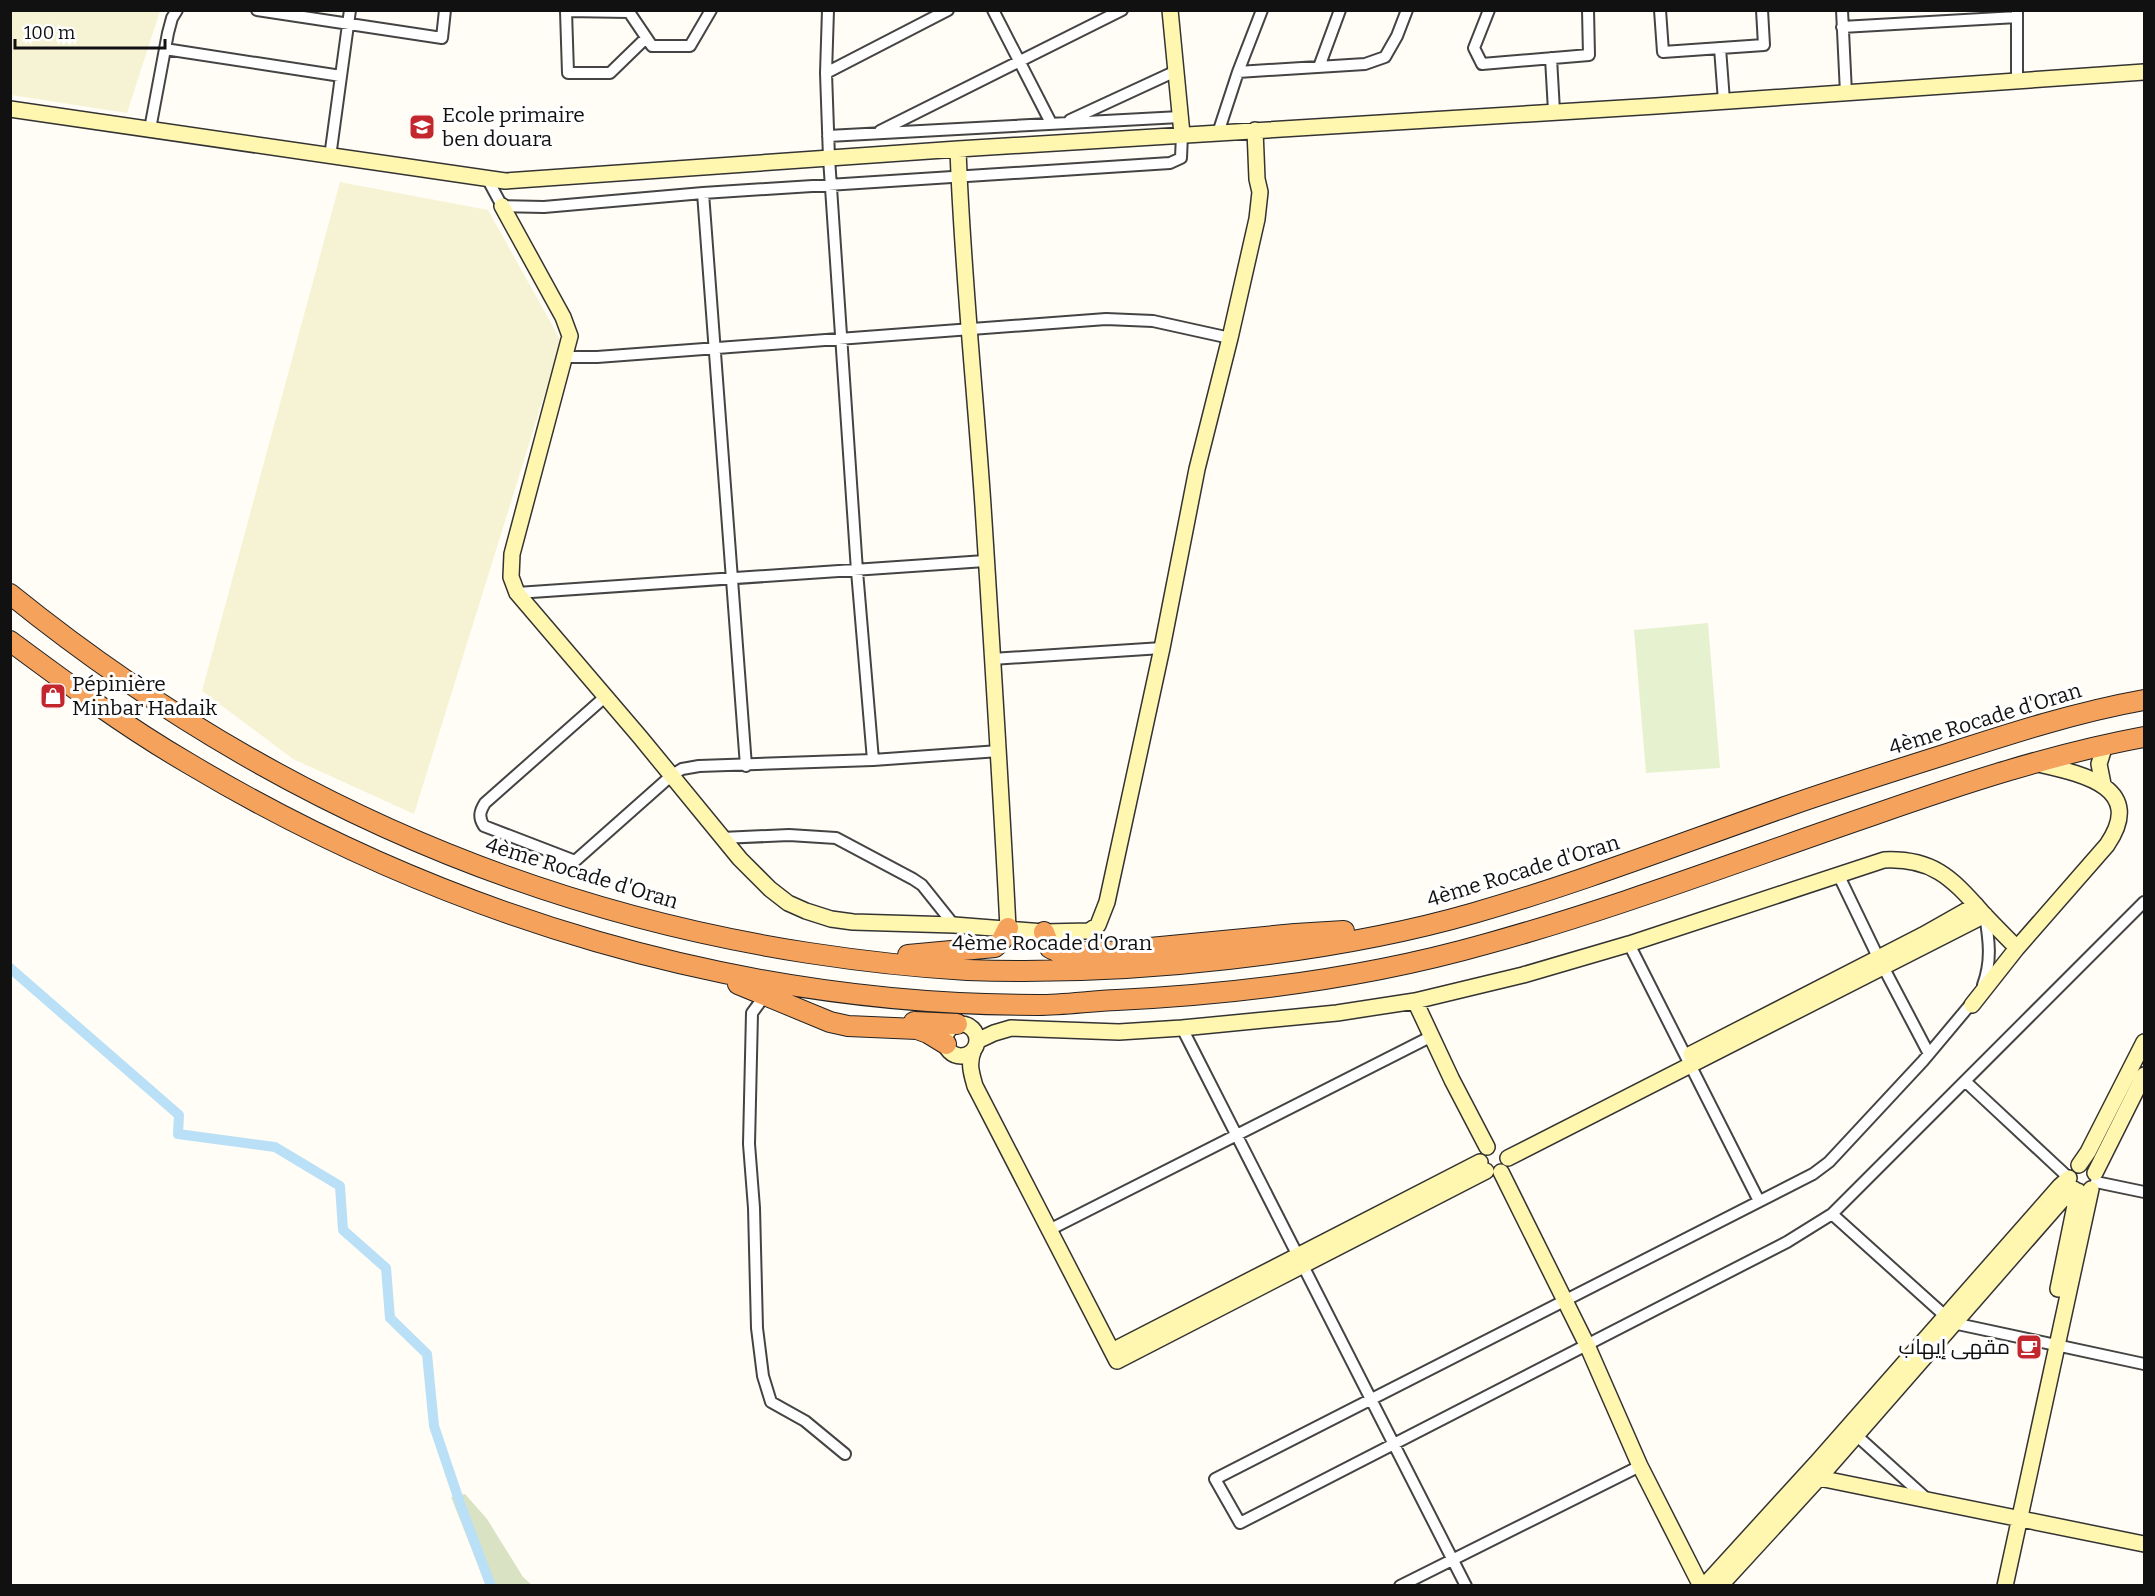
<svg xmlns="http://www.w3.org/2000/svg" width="2155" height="1596" viewBox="0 0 2155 1596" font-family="Bitter,Cairo,serif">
	<rect width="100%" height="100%" fill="#fffdf5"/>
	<path fill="#f6f3d4" d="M 10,11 L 160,11 L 127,113 L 11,95 Z
		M 340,182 L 488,210 L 561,341 L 414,814 L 293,759 L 202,691 Z"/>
	<path fill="#d9e3c4" d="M 465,1494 L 487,1519 L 523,1577 L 532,1585 L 486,1585 L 451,1497 Z"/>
	<path fill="#e6f2cf" d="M 1708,623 L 1720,768 L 1646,773 L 1634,630 Z"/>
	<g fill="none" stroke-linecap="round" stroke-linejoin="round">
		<path stroke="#b9e0f7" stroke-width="10" d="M 10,968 L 179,1115 L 178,1134 L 275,1147 L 340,1186 L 343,1230 L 386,1268 L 390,1318 L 427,1354 L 434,1426 L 462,1509 L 491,1586"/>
		<g stroke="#444" stroke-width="14">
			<path id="street" d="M 257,10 L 442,38 L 445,10
				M 630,10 L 629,12 L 652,46 L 690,46 L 711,10
				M 828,10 L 826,73 L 829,158 L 857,571 L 873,760 L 999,751
				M 993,10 L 1051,123
				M 1489,10 L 1474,48 L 1482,64 L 1589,55 L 1588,10
				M 1660,10 L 1663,52 L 1764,45 L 1762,10
				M 1842,10 L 1846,93
				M 629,12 L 566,11 L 568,73 L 610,73 L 646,38
				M 1842,27 L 2017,17
				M 1720,48 L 1724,101
				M 165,49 L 341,76
				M 1551,58 L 1554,111
				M 1319,67 L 1340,10
				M 1238,72 L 1365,64 L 1385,57 L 1397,36 L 1407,10
				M 826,73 L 948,10
				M 2017,80 L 2017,11
				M 1070,120 L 1176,71
				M 150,129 L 168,33 L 172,18 L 177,10
				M 880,131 L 1122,10
				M 1218,133 L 1238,72 L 1262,10
				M 828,136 L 1180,117
				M 330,157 L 350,10
				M 488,180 L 502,206 L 544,207 L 703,193 L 1170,163 L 1181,158 L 1182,134
				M 703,193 L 746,766
				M 566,357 L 597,357 L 1106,319 L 1153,321 L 1230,338
				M 517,593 L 985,561
				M 992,659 L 1162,648
				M 606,696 L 485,803 C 480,811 478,817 484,826 L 575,861 L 672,775 L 682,769 L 699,766 L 873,760
				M 722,838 L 789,835 L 836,838 L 913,879 L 922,885 L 954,925
				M 1838,874 L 1878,957 L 1929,1054
				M 1629,944 L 1759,1201
				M 1983,985 C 1992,961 1989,940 1985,915
				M 766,994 L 752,1013 L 749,1144 L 754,1208 L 757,1328 L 763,1376 L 771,1402 L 805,1421 L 845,1454
				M 1975,999 L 1923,1061 L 1829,1162 L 1813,1174 L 1215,1479 L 1240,1523 L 1787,1242 L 1832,1214 L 2144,902
				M 1182,1028 L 1466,1586
				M 1966,1082 L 2069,1178
				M 2096,1182 L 2144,1192
				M 1832,1214 L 1953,1323 L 2144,1364
				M 1051,1229 L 1432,1036
				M 1856,1435 L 1928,1500
				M 1400,1586 L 1640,1466"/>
		</g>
		<g stroke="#333" stroke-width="18">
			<path id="secondary" d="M 1170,10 L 1182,134
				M 10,109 L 505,181 L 958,149 L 1656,106 L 2144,72
				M 958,149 C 962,268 975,387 983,506 C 992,647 1001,787 1008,928
				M 502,206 L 563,317 L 570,336 L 512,554 L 511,577 L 517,593 L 640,737 L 740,859 L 770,889 L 788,903 L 806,911 L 831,919 L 853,922 L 954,925 L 1044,932 L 1089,931 L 1098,925 L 1107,902 L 1162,648 L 1197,469 L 1230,338 L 1257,219 L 1260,192 L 1257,179 L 1255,130
				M 2103,784 L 2099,764 L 2105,745
				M 1415,1001 L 1452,1080 L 1487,1147
				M 1972,1005 L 2017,948 L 2107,845 C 2148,785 2077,773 2034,763
				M945 1040a16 16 0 1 1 32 0a16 16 0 1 1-32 0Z
				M 977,1041 L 994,1033 L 1011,1028 L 1119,1032 L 1182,1028 L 1337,1013 L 1415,1001 L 1523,975 L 1629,944 L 1884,860 C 1932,858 1951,877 1981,911 C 1993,924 2005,936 2017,948
				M 974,1049 C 968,1063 971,1072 975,1086 L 1117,1361 L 1486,1171
				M 1691,1054 L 1923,935 L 1976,905
				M 1508,1158 L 1985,915
				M 2079,1165 L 2088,1152 L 2144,1042
				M 1501,1172 L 1587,1345 L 1640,1466 L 1701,1586
				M 2095,1173 L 2144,1075
				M 2058,1289 L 2078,1191
				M 1112,1351 L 1480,1162
				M 1812,1472 L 1819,1478 L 2144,1544
				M 1704,1586 L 1818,1461 L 2060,1186 L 2069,1178
				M 1720,1586 L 1819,1478 L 2068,1193 L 2074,1189
				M 2005,1586 L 2091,1189"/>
		</g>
		<g stroke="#222" stroke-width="22">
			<path id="highway" d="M 10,594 C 244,783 511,907 809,953 C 861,961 914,967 967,970 C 1054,973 1142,969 1228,959 C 1310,950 1394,936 1474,913 C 1579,883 1682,843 1785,807 C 1839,788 1893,771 1947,754 C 2012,733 2077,712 2144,700
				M 10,641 C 68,684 126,727 188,763 C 444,916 738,1005 1038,1005 C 1064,1005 1091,1001 1117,1000 C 1242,994 1366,978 1486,944 C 1617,908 1744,859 1873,815 C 1962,784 2052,754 2144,737
				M 1044,932 L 1050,948 L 1059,952 L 1108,952 L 1295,934 L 1344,931
				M 908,955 L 995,947 L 1002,940 L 1008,928
				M 738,984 L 830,1022 L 848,1026 L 917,1029 L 928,1033 L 946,1044
				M 914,1022 L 957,1024"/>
		</g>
		<use href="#street" stroke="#fff" stroke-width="10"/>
		<use href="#secondary" stroke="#fff6b0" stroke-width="15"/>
		<use href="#highway" stroke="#f5a25d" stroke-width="20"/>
	</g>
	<defs>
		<g id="school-square" transform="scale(1.35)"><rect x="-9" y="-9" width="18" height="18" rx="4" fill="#c4262e" stroke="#fff"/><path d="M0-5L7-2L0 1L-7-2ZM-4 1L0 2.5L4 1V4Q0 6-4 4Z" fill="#fff"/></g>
		<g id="shop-square" transform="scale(1.35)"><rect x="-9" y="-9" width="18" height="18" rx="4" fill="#c4262e" stroke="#fff"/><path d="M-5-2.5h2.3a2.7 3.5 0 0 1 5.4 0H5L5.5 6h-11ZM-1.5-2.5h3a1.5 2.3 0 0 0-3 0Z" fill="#fff"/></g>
		<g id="cafe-square" transform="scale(1.35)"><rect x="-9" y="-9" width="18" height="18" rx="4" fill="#c4262e" stroke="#fff"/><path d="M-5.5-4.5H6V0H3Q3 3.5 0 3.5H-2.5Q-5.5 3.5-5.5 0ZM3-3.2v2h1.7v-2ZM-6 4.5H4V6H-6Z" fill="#fff"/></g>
	</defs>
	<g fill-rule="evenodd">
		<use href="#school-square" x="422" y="127"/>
		<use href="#shop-square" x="53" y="696"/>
		<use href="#cafe-square" x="2029" y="1347"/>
	</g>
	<g text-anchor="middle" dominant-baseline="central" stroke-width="6" stroke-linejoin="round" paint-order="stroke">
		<g font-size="21" fill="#111" stroke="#fff" text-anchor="start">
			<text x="442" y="115">Ecole primaire<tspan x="442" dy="24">ben douara</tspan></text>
			<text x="72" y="684">Pépinière<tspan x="72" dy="24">Minbar Hadaik</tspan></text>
			<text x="2010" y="1347" text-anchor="end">مقهى إيهاب</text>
		</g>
		<g font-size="21" fill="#111" stroke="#fff">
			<text transform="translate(1985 719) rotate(-17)">4ème Rocade d'Oran</text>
			<text transform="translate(1523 871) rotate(-17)">4ème Rocade d'Oran</text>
			<text transform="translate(582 873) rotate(17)">4ème Rocade d'Oran</text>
			<text x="1052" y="943">4ème Rocade d'Oran</text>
		</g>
	</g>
	<rect width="2155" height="1596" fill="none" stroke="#111111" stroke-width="24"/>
	<path d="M15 39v9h150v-9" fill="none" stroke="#111111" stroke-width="3"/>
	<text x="24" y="39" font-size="18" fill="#111111" stroke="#ffffff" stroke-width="4.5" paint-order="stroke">100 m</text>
</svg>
